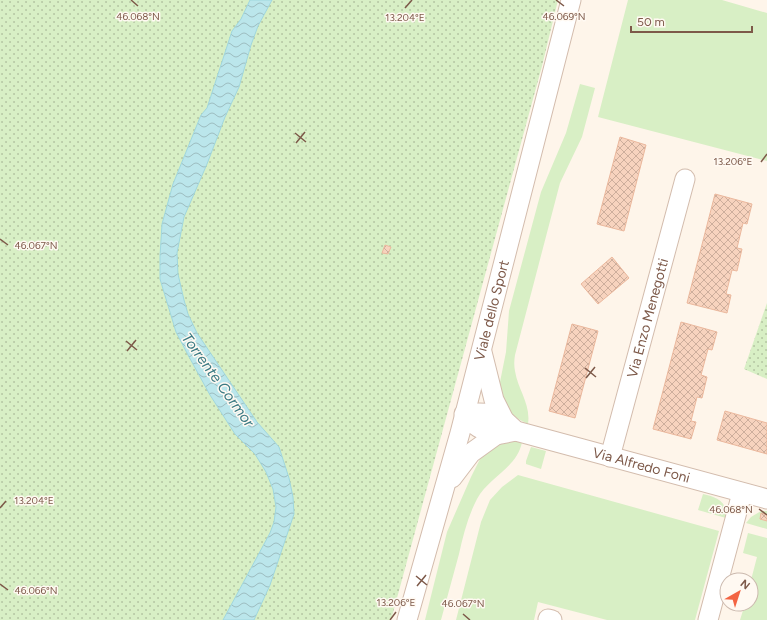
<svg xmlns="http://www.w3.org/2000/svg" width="767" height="620" viewBox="0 0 767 620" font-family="Figtree,sans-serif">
	<defs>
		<pattern id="park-dots" width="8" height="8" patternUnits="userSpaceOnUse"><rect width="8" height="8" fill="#d8efc5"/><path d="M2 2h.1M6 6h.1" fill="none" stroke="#b4c5a2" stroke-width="1.8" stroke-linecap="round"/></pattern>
		<pattern id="water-waves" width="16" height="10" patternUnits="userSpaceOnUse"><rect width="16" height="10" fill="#bbe6eb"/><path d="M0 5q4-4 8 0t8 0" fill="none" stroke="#9dbdc0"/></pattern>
		<pattern id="building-cross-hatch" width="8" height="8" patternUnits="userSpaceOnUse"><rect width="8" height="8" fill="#f7d3be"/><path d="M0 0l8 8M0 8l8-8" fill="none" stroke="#cdae9c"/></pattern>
	</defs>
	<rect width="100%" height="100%" fill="#fef5ea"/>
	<path fill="#d8efc5" d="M 628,0 L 722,0 L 767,13 L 767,161 L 598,117 Z
		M 580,84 L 595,88 L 582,137 L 560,183 L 515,355 C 514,361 514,366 515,371 C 518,390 531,404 528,424 L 520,420 L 510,413 L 506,408 L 500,389 L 500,382 L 506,352 L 509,311 L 541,192 L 566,133 Z
		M 512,440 L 522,442 C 517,468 489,477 477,499 C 468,516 463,536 459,554 C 453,576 447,598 441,620 L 425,620 L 447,532 L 471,477 L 481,457 L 496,445 Z
		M 531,447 L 546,451 L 541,469 L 526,464 L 526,461 Z
		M 518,475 L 719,531 L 695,620 L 607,620 L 538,602 L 534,620 L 456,620 L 481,522 L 490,500 L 502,487 Z
		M 703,494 C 716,497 728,501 726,518 L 698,510 Z
		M 761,511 L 767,511 L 767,529 L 746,523 L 751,517 Z
		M 748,533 L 767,538 L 767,620 L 740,620 L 745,604 L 751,604 L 751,580 L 757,557 L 743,553 Z"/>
	<path fill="url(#park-dots)" d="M 0,0 L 558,0 L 542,66 L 391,620 L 0,620 Z
		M 767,303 L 767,379 L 744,369 Z"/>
	<path fill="url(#water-waves)" stroke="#a0d7de" d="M 250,0 L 272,0 L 258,26 L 251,45 L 239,87 L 225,117 L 207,164 L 184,217 L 177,253 L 178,274 L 184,300 L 188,314 L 197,333 L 257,422 L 279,447 L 289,478 L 293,497 L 294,514 L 270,585 L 254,620 L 223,620 L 270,533 L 274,522 L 276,507 L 273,489 L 266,472 L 255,454 L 235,434 L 210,395 L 188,355 L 176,332 L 160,279 L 160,256 L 162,224 L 173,184 L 201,115 L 207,108 L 232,31 L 241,19 Z"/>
	<path fill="url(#building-cross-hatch)" stroke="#ebb89d" d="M 620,137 L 646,145 L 624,231 L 597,224 Z
		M 715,194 L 752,204 L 747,224 L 743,223 L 737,248 L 742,249 L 737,271 L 732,270 L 726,294 L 731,295 L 727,313 L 687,303 Z
		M 385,245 L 391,247 L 388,254 L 382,253 Z
		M 612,257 L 629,278 L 598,304 L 581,284 Z
		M 681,322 L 717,332 L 712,350 L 708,349 L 701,375 L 707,377 L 702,398 L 697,397 L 691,421 L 696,422 L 691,439 L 653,429 Z
		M 572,324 L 598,331 L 575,418 L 549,411 Z
		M 725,411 L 767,423 L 767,454 L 717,440 Z
		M 761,513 L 767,515 L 767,521 L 760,519 Z"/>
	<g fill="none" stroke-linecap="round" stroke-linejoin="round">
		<g stroke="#d3bcad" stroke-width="21">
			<g id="minor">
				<path id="s1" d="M 482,352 L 494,400 L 504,420 L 516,431 L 767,499"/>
				<path d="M 496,435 C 483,431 473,426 464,414 C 481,412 489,412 504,420"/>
				<path id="s2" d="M 610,457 L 685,179"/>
				<path d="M 452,478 L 471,453 L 496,435 L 516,431"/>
				<path d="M 548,619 L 552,620"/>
				<path id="s3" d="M 407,620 L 460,433 L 571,0"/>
				<path d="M 708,620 L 742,493"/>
			</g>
		</g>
		<use href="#minor" stroke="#fff" stroke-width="19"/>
	</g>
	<path fill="none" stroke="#7d5949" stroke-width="1.5" d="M 131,0 L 138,6M 556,0 L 564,6M 405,8 L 412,0M 295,133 L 306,142M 296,143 L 305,132M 761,162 L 767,154M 0,239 L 8,245M 126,341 L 137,350M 127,351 L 136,340M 585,368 L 596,377M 586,378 L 595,367M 0,508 L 6,501M 759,509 L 767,515M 416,576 L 427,585M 0,584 L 8,590M 417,586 L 426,575M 463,614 L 470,620M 390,620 L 396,612"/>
	<g text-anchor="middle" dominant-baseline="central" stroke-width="3" stroke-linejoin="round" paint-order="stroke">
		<g font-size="14" fill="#7d5949" stroke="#fff9f2">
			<text stroke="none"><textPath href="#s3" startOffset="321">Viale dello Sport</textPath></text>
			<text stroke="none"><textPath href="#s2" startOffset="144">Via Enzo Menegotti</textPath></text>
			<text stroke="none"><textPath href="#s1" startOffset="218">Via Alfredo Foni</textPath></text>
		</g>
		<g font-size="15" font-style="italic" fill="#3a7a83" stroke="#fff9f2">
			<text transform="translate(218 380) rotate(54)">Torrente Cormor</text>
		</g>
	</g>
	<g font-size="10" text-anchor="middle" fill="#7d5949" stroke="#fff9f2" stroke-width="3" stroke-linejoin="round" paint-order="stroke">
		<text x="564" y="20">46.069°N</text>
		<text x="138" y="20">46.068°N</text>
		<text x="405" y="21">13.204°E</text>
		<text x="733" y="165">13.206°E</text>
		<text x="36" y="249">46.067°N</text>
		<text x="34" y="504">13.204°E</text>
		<text x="731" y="513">46.068°N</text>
		<text x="36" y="594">46.066°N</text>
		<text x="396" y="606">13.206°E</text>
		<text x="463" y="607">46.067°N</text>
	</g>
	<g transform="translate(739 592) rotate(39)"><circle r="19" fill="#fff9f2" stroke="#cbb9ae"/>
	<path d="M0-3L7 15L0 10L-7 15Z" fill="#f36443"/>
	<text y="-6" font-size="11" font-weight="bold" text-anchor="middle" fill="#7d5949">N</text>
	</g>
	<path d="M631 26v6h121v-6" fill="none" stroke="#7d5949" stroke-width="2"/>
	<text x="637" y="26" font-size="12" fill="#7d5949" stroke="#fff9f2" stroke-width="3" paint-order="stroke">50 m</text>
</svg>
